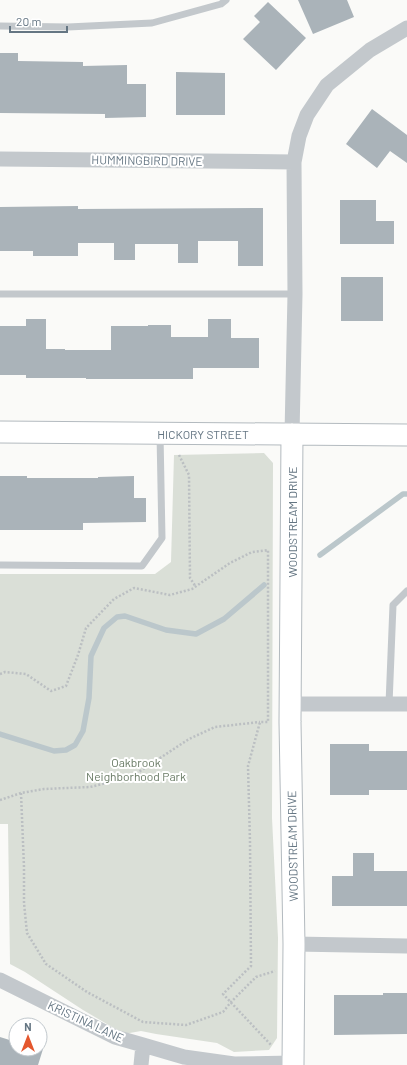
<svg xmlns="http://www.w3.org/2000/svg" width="407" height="1065" viewBox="0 0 407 1065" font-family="Barlow,sans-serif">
	<rect width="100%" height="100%" fill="#fafaf8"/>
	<path fill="#dadfd7" d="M 264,453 L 273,463 L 272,818 L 278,938 L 277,1038 L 269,1050 L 234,1052 L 217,1043 L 156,1034 L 141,1031 L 124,1034 L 83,1010 L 25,972 L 10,964 L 8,824 L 0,824 L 0,574 L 155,574 L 171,562 L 174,455 Z"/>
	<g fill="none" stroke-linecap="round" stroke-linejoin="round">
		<path stroke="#bbc7cb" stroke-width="5.5" d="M 320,555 L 403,494 L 407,494
			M 0,734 L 54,751 L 66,750 L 75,745 L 83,731 L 89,698 L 91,656 L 104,628 L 117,617 L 125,616 L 166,630 L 196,634 L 224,619 L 264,585"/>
	</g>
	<path fill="#aab3b9" d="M 298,0 L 347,0 L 354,17 L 313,34 Z
		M 268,2 L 306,38 L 276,70 L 243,39 L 260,22 L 254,16 Z
		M 0,53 L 18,53 L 18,61 L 83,62 L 83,66 L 127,65 L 127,84 L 146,84 L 146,117 L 105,118 L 105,114 L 0,113 Z
		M 176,72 L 225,73 L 225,115 L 176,115 Z
		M 372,109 L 407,135 L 407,163 L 390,151 L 377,168 L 346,144 Z
		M 340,200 L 376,200 L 376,221 L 394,221 L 394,244 L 340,244 Z
		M 78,206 L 78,209 L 263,208 L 263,266 L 238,266 L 238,241 L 198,241 L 198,263 L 178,263 L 178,244 L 135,244 L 135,260 L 114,260 L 114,243 L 78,243 L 78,256 L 33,256 L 33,251 L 0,251 L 0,207 Z
		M 341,277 L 383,277 L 383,321 L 341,321 Z
		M 26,319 L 46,319 L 46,349 L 65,349 L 65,350 L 111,350 L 111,326 L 148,326 L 148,325 L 171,325 L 171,337 L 208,337 L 208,319 L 231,319 L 231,338 L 259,338 L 259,368 L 193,368 L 193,379 L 86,379 L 86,378 L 26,378 L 26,375 L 0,375 L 0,326 L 26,326 Z
		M 0,476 L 27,476 L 27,478 L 98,478 L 98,477 L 134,476 L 134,498 L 146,498 L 146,522 L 83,523 L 83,530 L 0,530 Z
		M 330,744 L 369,744 L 369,751 L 407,751 L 407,790 L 369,790 L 369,795 L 330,795 Z
		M 353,853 L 374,853 L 374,871 L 407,871 L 407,906 L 332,906 L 332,876 L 353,876 Z
		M 383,993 L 407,993 L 407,1034 L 334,1035 L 334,995 L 383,995 Z
		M 0,1037 L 16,1042 L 16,1049 L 43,1049 L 38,1065 L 0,1065 Z"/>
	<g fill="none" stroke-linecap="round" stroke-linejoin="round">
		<g stroke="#b3babf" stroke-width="23">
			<path id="secondary" d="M 0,432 L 407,435
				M 292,434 L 290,722 L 294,944 L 293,1065"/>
		</g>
		<path stroke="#bbbfc2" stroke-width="2.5" stroke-dasharray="2 2" stroke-linecap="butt" d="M 179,455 L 189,475 L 190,578 L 196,587
			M 0,674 L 5,672 L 26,674 L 51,691 L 66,686 L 78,655 L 86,628 L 114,599 L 134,588 L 170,595 L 192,589 L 230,563 L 252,552 L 268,550 L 268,722 L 260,722 L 248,766 L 250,842 L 251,966 L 223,994 L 272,1046
			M 21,793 L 24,867 L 24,903 L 27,933 L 46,964 L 87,992 L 143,1022 L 186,1025 L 223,1012 L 231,1002 L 256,977 L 275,971
			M 0,800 L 21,793 L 44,789 L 90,787 L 131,777 L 189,739 L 215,727 L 260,722"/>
		<path stroke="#c3c8cc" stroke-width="7" d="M 0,26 L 68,27 L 152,23 L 221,4 L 226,0
			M 0,294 L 295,294
			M 0,565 L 142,566 L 162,538 L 160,434
			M 389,704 L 393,605 L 407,591"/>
		<path stroke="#c3c8cc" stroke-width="15" d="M 0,159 L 294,162
			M 292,434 L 295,294 L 294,162 L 299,136 L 307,115 L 327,85 L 370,50 L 407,28
			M 291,704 L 407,704
			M 294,944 L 407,946
			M 0,980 L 115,1037 L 143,1045 L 184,1057 L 234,1064 L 293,1063
			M 141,1065 L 143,1045"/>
		<use href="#secondary" stroke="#fff" stroke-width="21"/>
	</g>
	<g text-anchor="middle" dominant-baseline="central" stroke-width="4" stroke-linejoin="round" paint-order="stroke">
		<g font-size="12" fill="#657683" stroke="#fff">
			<text transform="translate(147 160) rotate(1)">HUMMINGBIRD DRIVE</text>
			<text x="203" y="434">HICKORY STREET</text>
			<text transform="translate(292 522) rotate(-90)">WOODSTREAM DRIVE</text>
			<text transform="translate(292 846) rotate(-91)">WOODSTREAM DRIVE</text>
			<text transform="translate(86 1021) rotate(25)">KRISTINA LANE</text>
		</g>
		<g font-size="12" fill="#687a64" stroke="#fff">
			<text x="136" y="762">Oakbrook<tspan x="136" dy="14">Neighborhood Park</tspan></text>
		</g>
	</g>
	<g transform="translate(28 1037)"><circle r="19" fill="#ffffff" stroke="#c1c8cd"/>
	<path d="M0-3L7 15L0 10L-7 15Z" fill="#e4572e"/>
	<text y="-6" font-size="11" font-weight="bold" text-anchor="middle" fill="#657683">N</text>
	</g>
	<path d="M10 26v6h57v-6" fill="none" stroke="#657683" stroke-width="2"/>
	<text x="16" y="26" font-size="12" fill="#657683" stroke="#ffffff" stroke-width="3" paint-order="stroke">20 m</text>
</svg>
